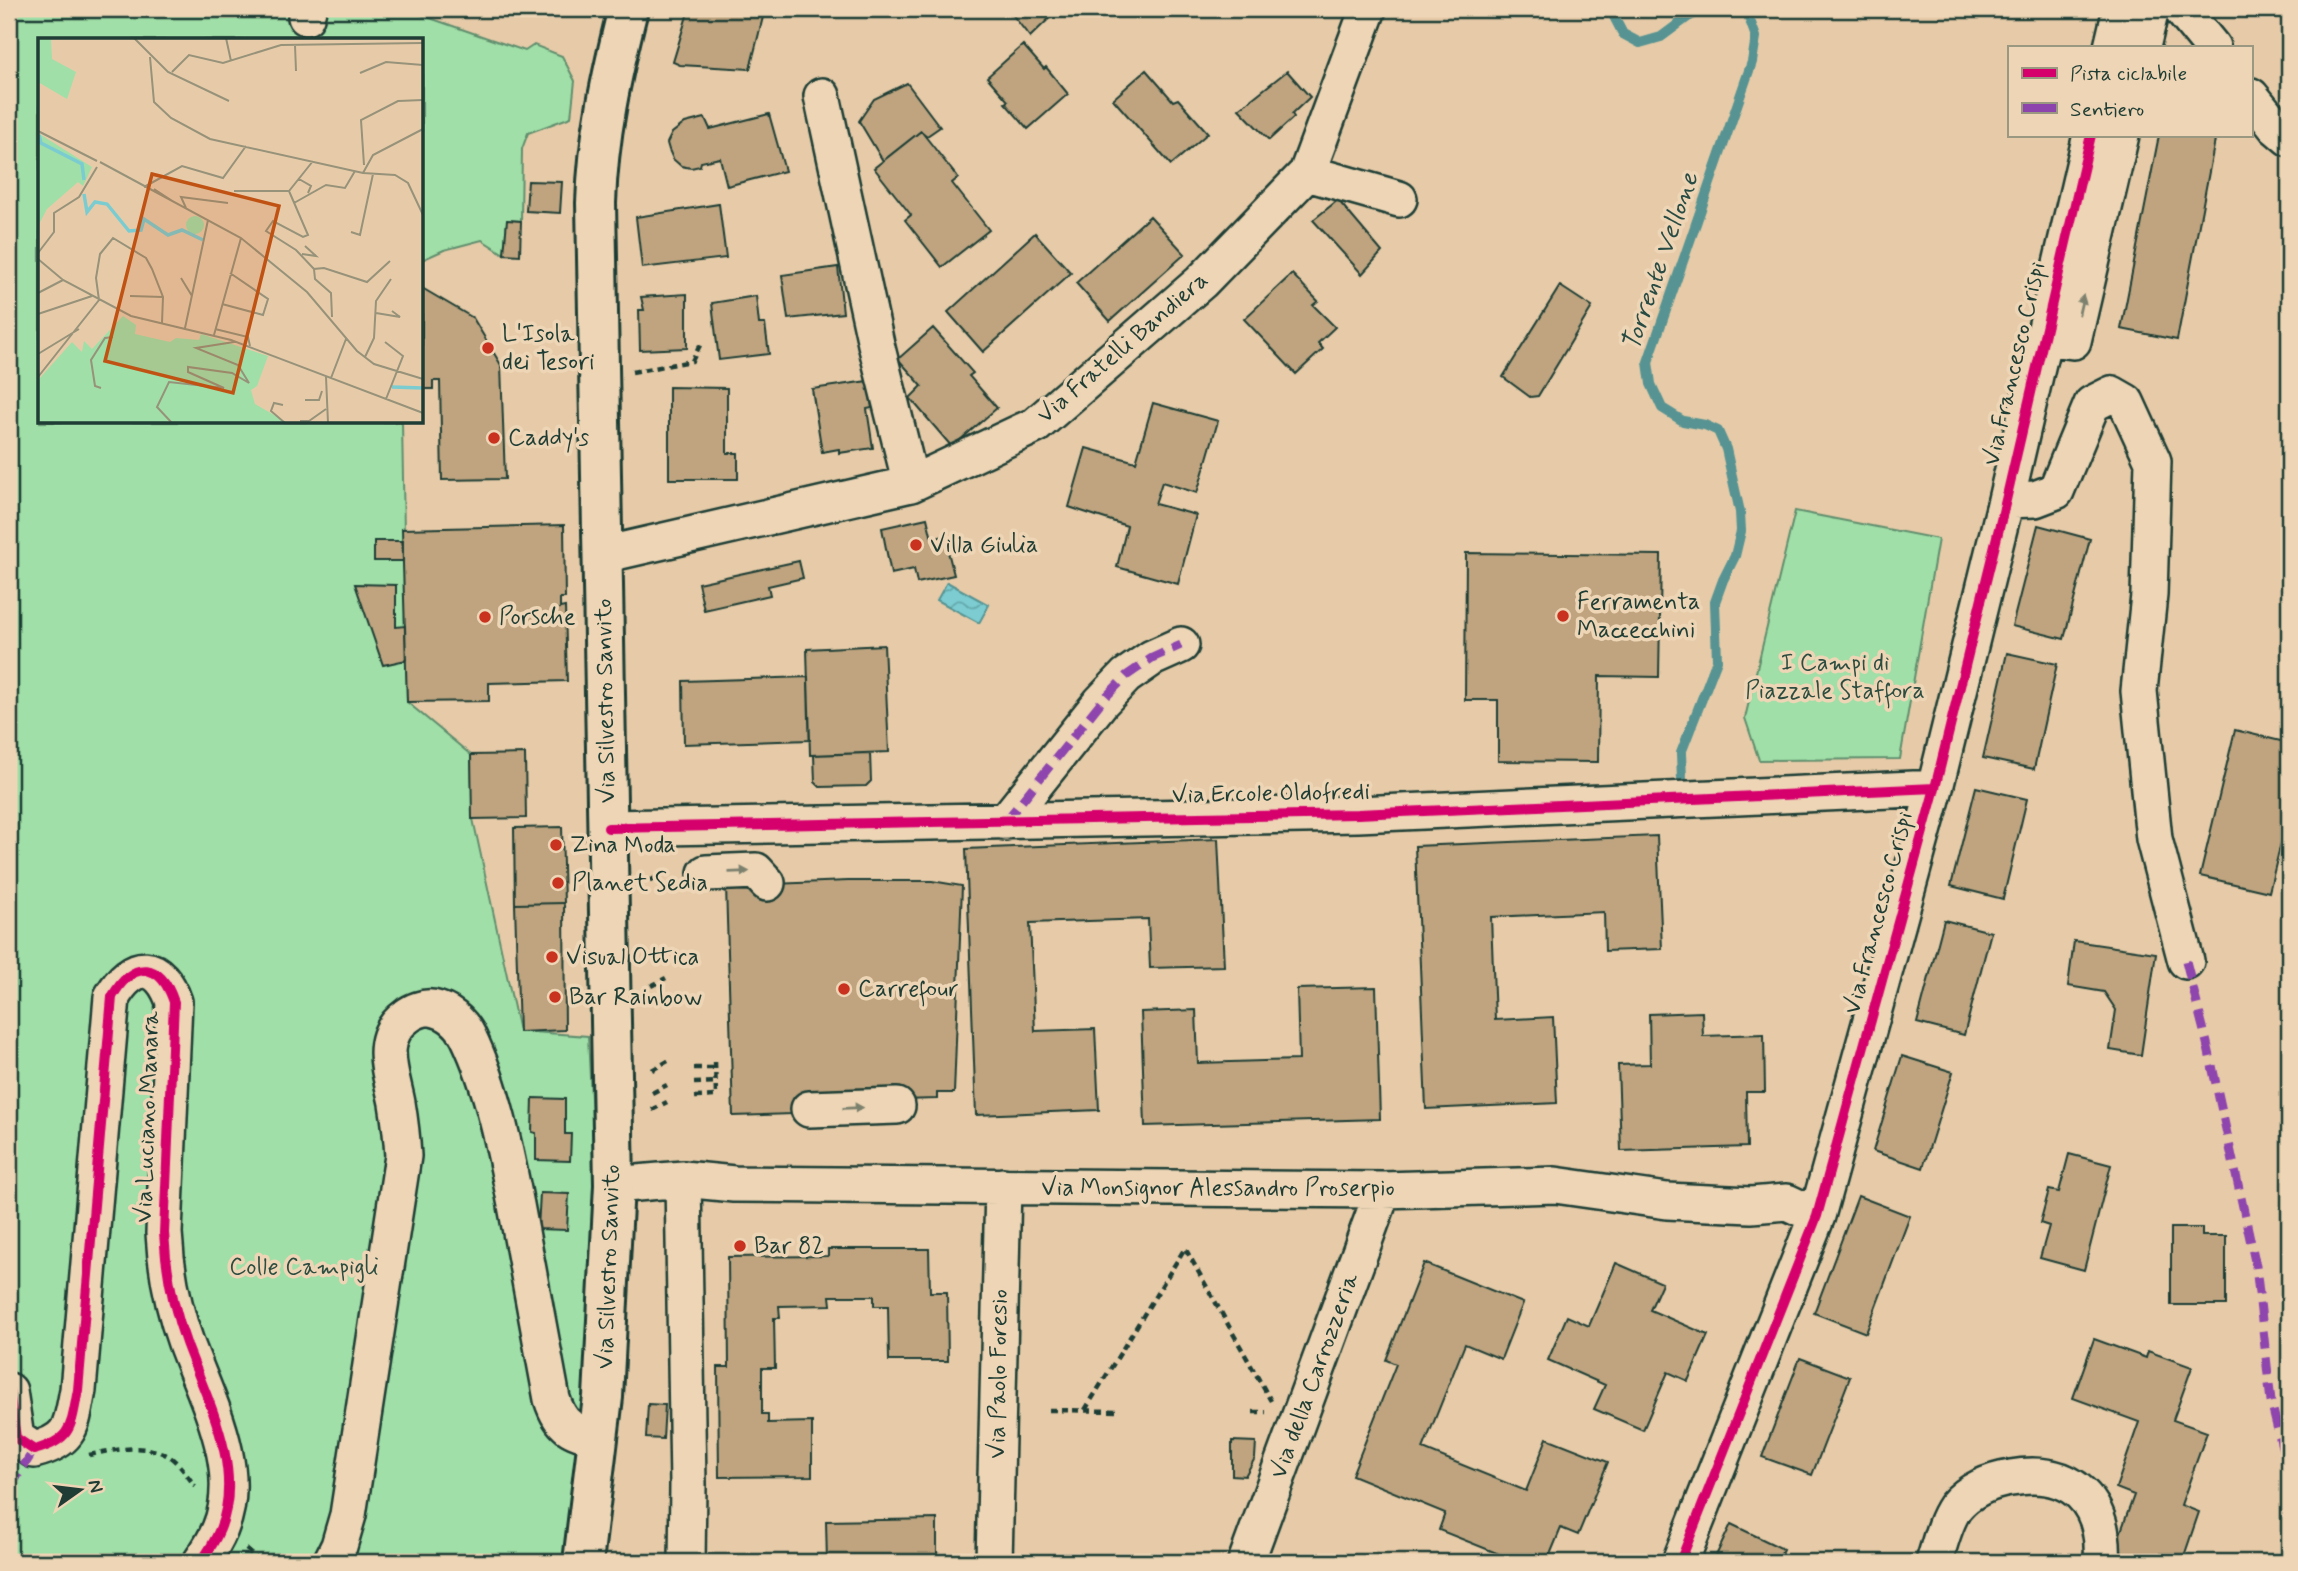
<svg xmlns="http://www.w3.org/2000/svg" width="2298" height="1571" viewBox="0 0 2298 1571" font-family="Mynerve,sans-serif">
	<defs>
		<pattern id="water-waves" width="16" height="10" patternUnits="userSpaceOnUse" patternTransform="scale(1.75)"><rect width="16" height="10" fill="#7bccd1"/><path d="M0 5q4-4 8 0t8 0" fill="none" stroke="#64a7aa"/></pattern>
	</defs>
	<rect width="100%" height="100%" fill="#e7cba8"/>
	<filter id="ink" filterUnits="userSpaceOnUse"><feTurbulence type="fractalNoise" baseFrequency=".0143" numOctaves="2"/><feDisplacementMap in="SourceGraphic" scale="14" xChannelSelector="R" yChannelSelector="G"/><feConvolveMatrix kernelMatrix="1 2 1 2 8 2 1 2 1" color-interpolation-filters="sRGB"/></filter>
	<g filter="url(#ink)">
		<path fill="#a0dfa7" stroke="#608e6e" stroke-width="2" d="M 9,9 L 404,9 L 525,51 L 534,45 L 562,56 L 575,81 L 571,117 L 528,133 L 522,149 L 521,221 L 507,220 L 504,254 L 482,240 L 444,250 L 422,260 L 422,40 L 40,40 L 40,422 L 402,422 L 407,702 L 471,755 L 473,819 L 519,1031 L 588,1036 L 601,1306 L 573,1562 L 9,1562 Z
			M 1795,511 L 1938,539 L 1900,759 L 1759,760 L 1745,718 Z"/>
		<path fill="url(#water-waves)" stroke="#569392" stroke-width="2" d="M 947,582 L 989,605 L 979,623 L 937,600 Z"/>
		<g fill="none" stroke-linecap="round" stroke-linejoin="round">
			<path stroke="#569392" stroke-width="10" d="M 1610,9 L 1623,34 L 1640,43 L 1661,37 L 1688,17 L 1705,9
				M 1682,780 L 1681,753 L 1717,660 L 1715,602 L 1723,580 L 1735,556 L 1741,531 L 1740,512 L 1726,449 L 1718,431 L 1705,425 L 1683,421 L 1662,408 L 1651,384 L 1648,362 L 1752,62 L 1756,37 L 1747,12 L 1742,9"/>
		</g>
		<path fill="#bfa47f" stroke="#1f3d34" stroke-width="2" d="M 689,9 L 765,9 L 750,69 L 680,65 L 673,62 Z
			M 1008,9 L 1059,9 L 1030,37 Z
			M 1023,45 L 1044,69 L 1046,67 L 1068,94 L 1028,129 L 1005,103 L 1008,101 L 987,77 Z
			M 1146,70 L 1173,101 L 1178,99 L 1208,133 L 1171,165 L 1113,99 Z
			M 1287,71 L 1310,97 L 1292,114 L 1294,117 L 1269,140 L 1239,109 Z
			M 907,83 L 940,127 L 927,136 L 921,131 L 883,161 L 859,121 L 874,99 Z
			M 769,114 L 785,171 L 727,186 L 720,158 L 701,162 L 700,166 L 691,168 L 681,166 L 673,159 L 669,150 L 667,143 L 672,133 L 685,123 L 705,118 L 710,129 Z
			M 921,131 L 958,178 L 952,183 L 989,230 L 942,267 L 905,220 L 911,215 L 874,168 Z
			M 2159,135 L 2216,135 L 2177,340 L 2121,329 Z
			M 528,181 L 562,182 L 560,213 L 526,211 Z
			M 1338,200 L 1382,252 L 1362,274 L 1313,220 Z
			M 719,204 L 726,258 L 642,268 L 636,217 Z
			M 1150,216 L 1185,254 L 1110,321 L 1076,283 Z
			M 507,220 L 521,221 L 520,255 L 504,254 Z
			M 1035,233 L 1071,273 L 983,352 L 948,312 Z
			M 838,267 L 843,313 L 788,319 L 782,275 Z
			M 1292,274 L 1318,301 L 1313,305 L 1335,327 L 1318,343 L 1323,349 L 1296,374 L 1244,319 Z
			M 1560,286 L 1592,307 L 1538,396 L 1530,397 L 1503,377 Z
			M 422,288 L 473,318 L 501,365 L 505,479 L 442,480 L 440,381 L 433,381 L 433,389 L 422,389 Z
			M 687,294 L 687,348 L 640,350 L 639,310 L 644,310 L 641,297 Z
			M 756,296 L 759,324 L 765,324 L 769,354 L 719,360 L 712,303 Z
			M 933,328 L 973,373 L 969,376 L 997,408 L 952,447 L 910,398 L 922,386 L 898,359 Z
			M 868,381 L 872,408 L 867,409 L 873,448 L 839,453 L 839,449 L 822,452 L 812,389 Z
			M 669,387 L 727,388 L 727,453 L 738,453 L 738,479 L 669,479 Z
			M 1153,403 L 1218,421 L 1197,493 L 1162,482 L 1155,504 L 1196,515 L 1178,584 L 1117,567 L 1127,526 L 1069,507 L 1086,448 L 1136,462 Z
			M 927,518 L 932,539 L 944,536 L 954,575 L 917,583 L 914,569 L 891,574 L 882,528 Z
			M 564,525 L 565,598 L 560,598 L 560,608 L 565,607 L 567,681 L 489,683 L 489,701 L 407,702 L 402,529 Z
			M 2038,525 L 2090,539 L 2064,639 L 2012,626 Z
			M 374,541 L 403,541 L 403,561 L 374,561 Z
			M 1466,553 L 1661,555 L 1659,677 L 1599,676 L 1598,762 L 1498,761 L 1498,700 L 1465,700 Z
			M 799,561 L 803,578 L 768,586 L 770,595 L 704,610 L 698,583 Z
			M 355,584 L 396,585 L 396,627 L 405,626 L 406,660 L 383,665 Z
			M 884,645 L 889,752 L 810,755 L 807,649 Z
			M 2007,653 L 2057,664 L 2034,769 L 1983,758 Z
			M 808,677 L 810,740 L 684,744 L 683,681 Z
			M 2235,730 L 2289,743 L 2289,810 L 2269,892 L 2200,876 Z
			M 870,753 L 871,781 L 866,786 L 820,787 L 815,782 L 814,755 Z
			M 525,754 L 526,818 L 472,819 L 471,755 Z
			M 1976,787 L 2027,799 L 2003,899 L 1951,886 Z
			M 562,827 L 564,903 L 515,904 L 514,828 Z
			M 1657,836 L 1662,949 L 1605,951 L 1604,912 L 1491,917 L 1495,1020 L 1553,1017 L 1557,1103 L 1426,1109 L 1415,846 Z
			M 1218,839 L 1224,966 L 1150,968 L 1148,919 L 1030,923 L 1035,1031 L 1095,1029 L 1099,1110 L 976,1115 L 966,849 Z
			M 848,881 L 932,881 L 962,886 L 954,1093 L 937,1093 L 937,1099 L 901,1100 L 793,1114 L 733,1116 L 726,886 Z
			M 564,903 L 565,1030 L 519,1032 L 515,904 Z
			M 1944,920 L 1991,932 L 1964,1035 L 1917,1023 Z
			M 2074,941 L 2156,953 L 2141,1055 L 2110,1050 L 2116,1010 L 2104,992 L 2068,986 Z
			M 1376,987 L 1380,1119 L 1145,1126 L 1141,1012 L 1196,1010 L 1198,1063 L 1299,1060 L 1297,989 Z
			M 1702,1012 L 1703,1036 L 1764,1034 L 1765,1092 L 1746,1092 L 1747,1147 L 1621,1151 L 1618,1065 L 1650,1064 L 1649,1014 Z
			M 1902,1056 L 1953,1072 L 1923,1168 L 1873,1151 Z
			M 533,1098 L 565,1099 L 565,1134 L 571,1134 L 570,1161 L 536,1160 L 536,1133 L 532,1132 Z
			M 2069,1154 L 2111,1165 L 2084,1270 L 2040,1258 L 2049,1226 L 2040,1223 L 2049,1190 L 2059,1192 Z
			M 540,1193 L 569,1194 L 567,1230 L 538,1229 Z
			M 1858,1196 L 1910,1216 L 1866,1333 L 1814,1313 Z
			M 2171,1228 L 2202,1228 L 2202,1236 L 2226,1236 L 2226,1305 L 2171,1305 Z
			M 828,1249 L 929,1249 L 930,1292 L 947,1292 L 948,1361 L 889,1361 L 888,1306 L 874,1306 L 874,1296 L 830,1296 L 831,1305 L 779,1306 L 780,1318 L 774,1318 L 775,1368 L 762,1368 L 762,1414 L 768,1414 L 768,1423 L 812,1422 L 812,1476 L 719,1477 L 718,1367 L 729,1367 L 728,1257 L 828,1256 Z
			M 1424,1263 L 1523,1303 L 1501,1359 L 1465,1344 L 1423,1449 L 1526,1491 L 1547,1438 L 1608,1462 L 1578,1535 L 1561,1528 L 1547,1562 L 1519,1562 L 1439,1530 L 1445,1513 L 1352,1475 L 1396,1364 L 1386,1360 Z
			M 1616,1263 L 1662,1283 L 1650,1310 L 1708,1335 L 1688,1381 L 1668,1372 L 1643,1430 L 1594,1409 L 1605,1385 L 1548,1360 L 1567,1316 L 1589,1326 Z
			M 2094,1339 L 2146,1358 L 2148,1351 L 2192,1367 L 2173,1420 L 2207,1432 L 2181,1505 L 2199,1512 L 2182,1562 L 2110,1562 L 2134,1495 L 2116,1488 L 2139,1422 L 2073,1398 Z
			M 1800,1358 L 1850,1377 L 1812,1475 L 1762,1457 Z
			M 648,1404 L 665,1405 L 663,1439 L 646,1438 Z
			M 1232,1441 L 1256,1442 L 1255,1458 L 1245,1476 L 1232,1475 Z
			M 937,1519 L 937,1562 L 827,1562 L 826,1521 Z
			M 1731,1524 L 1783,1549 L 1777,1562 L 1713,1562 Z"/>
		<g fill="none" stroke-linecap="round" stroke-linejoin="round">
			<g stroke="#1f3d34" stroke-width="40">
				<path id="minor" d="M 2181,9 L 2212,47
					M 306,17 L 308,9
					M 2112,47 L 2121,9
					M 2142,47 L 2151,9
					M 822,96 L 876,344 L 911,484
					M 2251,96 L 2276,127 L 2289,138
					M 1307,173 L 1399,199
					M 2042,337 L 2073,341 L 2121,135
					M 2006,500 L 2035,499 L 2056,491 L 2092,404 L 2112,394 L 2126,402 L 2153,461 L 2149,595 L 2139,691 L 2154,839 L 2186,961
					M 603,555 L 911,484 L 1036,425 L 1201,282 L 1307,173 L 1368,9
					M 1005,822 L 1101,702 L 1126,676 L 1152,658 L 1181,645
					M 608,828 L 1358,814 L 1935,788
					M 706,873 L 756,871 L 767,883
					M 809,1109 L 897,1106
					M 683,1179 L 688,1485 L 687,1562
					M 614,1185 L 683,1179 L 734,1184 L 1383,1190 L 1555,1185 L 1667,1201 L 1751,1205 L 1787,1202 L 1817,1216
					M 9,1391 L 16,1438 L 34,1450 C 73,1440 71,1425 78,1390 L 112,997 C 133,960 160,961 174,1002 L 164,1233 C 166,1272 173,1307 186,1343 C 207,1400 245,1469 220,1529 C 215,1541 208,1552 201,1562
					M 331,1562 L 339,1546 L 348,1515 L 403,1156 C 402,1138 400,1121 397,1103 C 391,1072 376,1038 407,1016 C 413,1011 424,1007 432,1008 C 448,1011 461,1022 468,1036 C 493,1088 505,1149 516,1205 C 528,1270 540,1335 552,1399 C 561,1427 572,1432 599,1437
					M 994,1562 L 1003,1186
					M 1246,1562 L 1383,1190
					M 1680,1562 L 1817,1216 L 1935,788 L 2006,500 L 2091,135
					M 1934,1562 C 1940,1544 1944,1523 1955,1507 C 1969,1490 1991,1481 2011,1478 C 2072,1467 2106,1502 2102,1562"/>
			</g>
			<g stroke="#1f3d34" stroke-width="44">
				<path id="major" d="M 583,1562 L 603,1397 L 614,1185 L 596,203 C 598,136 612,73 628,9"/>
			</g>
			<path stroke="#1f3d34" stroke-width="4.5" stroke-dasharray="7 5" stroke-linecap="butt" d="M 632,372 L 692,361 L 701,343
				M 650,881 L 666,872
				M 651,986 L 666,978
				M 694,1068 L 716,1068
				M 652,1070 L 668,1061
				M 694,1083 L 716,1082
				M 652,1093 L 667,1085
				M 695,1097 L 716,1096 L 715,1061
				M 652,1110 L 667,1102
				M 1049,1410 L 1118,1411
				M 1085,1410 L 1185,1248 L 1271,1401
				M 1253,1412 L 1266,1412
				M 89,1455 C 113,1450 147,1442 170,1457 C 179,1463 188,1477 195,1486
				M 246,1549 L 261,1562"/>
			<use href="#minor" stroke="#edd5b5" stroke-width="35"/>
			<use href="#major" stroke="#edd5b5" stroke-width="38"/>
			<path stroke="#8e44ad" stroke-width="9" stroke-dasharray="18 9" stroke-linecap="butt" d="M 1005,822 L 1101,702 L 1126,676 L 1152,658 L 1181,645
				M 2186,961 L 2207,1043 L 2256,1266 L 2271,1402 L 2289,1475
				M 9,1489 L 34,1450"/>
			<g stroke="#edd5b5" stroke-width="15">
				<path id="cycleway" d="M 608,828 L 1358,814 L 1935,788
					M 9,1391 L 16,1438 L 34,1450 C 73,1440 71,1425 78,1390 L 112,997 C 133,960 160,961 174,1002 L 164,1233 C 166,1272 173,1307 186,1343 C 207,1400 245,1469 220,1529 C 215,1541 208,1552 201,1562
					M 1680,1562 L 1817,1216 L 1935,788 L 2006,500 L 2091,135"/>
			</g>
			<use href="#cycleway" stroke="#d6006c" stroke-width="10"/>
		</g>
		<defs><path id="oneway-solid" d="M-6-.8H1V-3.2L6.5 0L1 3.2V.8H-6Z" transform="scale(1.75)"/></defs>
		<g fill="#7c816e">
			<use href="#oneway-solid" transform="translate(2081 305) rotate(-77)"/>
			<use href="#oneway-solid" transform="translate(739 872) rotate(-2)"/>
			<use href="#oneway-solid" transform="translate(853 1108) rotate(-2)"/>
		</g>
	</g>
	<g fill="#c8321e" stroke="#edd5b5" stroke-width="2.5">
		<circle cx="488" cy="348" r="7"/>
		<circle cx="494" cy="438" r="7"/>
		<circle cx="916" cy="545" r="7"/>
		<circle cx="1563" cy="616" r="7"/>
		<circle cx="485" cy="617" r="7"/>
		<circle cx="556" cy="845" r="7"/>
		<circle cx="558" cy="883" r="7"/>
		<circle cx="552" cy="957" r="7"/>
		<circle cx="844" cy="989" r="7"/>
		<circle cx="555" cy="997" r="7"/>
		<circle cx="740" cy="1246" r="7"/>
	</g>
	<g text-anchor="middle" dominant-baseline="central" stroke-width="7" stroke-linejoin="round" paint-order="stroke">
		<g font-size="24" fill="#1f3d34" stroke="#edd5b5" text-anchor="start">
			<text x="502" y="334">L'Isola<tspan x="502" dy="28">dei Tesori</tspan></text>
			<text x="508" y="438">Caddy's</text>
			<text x="930" y="545">Villa Giulia</text>
			<text x="1577" y="602">Ferramenta<tspan x="1577" dy="28">Maccecchini</tspan></text>
			<text x="499" y="617">Porsche</text>
			<text x="570" y="845">Zina Moda</text>
			<text x="572" y="883">Planet Sedia</text>
			<text x="566" y="957">Visual Ottica</text>
			<text x="858" y="989">Carrefour</text>
			<text x="569" y="997">Bar Rainbow</text>
			<text x="754" y="1246">Bar 82</text>
		</g>
		<g font-size="24" fill="#1f3d34" stroke="#edd5b5">
			<text transform="translate(1123 348) rotate(-41)">Via Fratelli Bandiera</text>
			<text transform="translate(2015 364) rotate(-77)">Via Francesco Crispi</text>
			<text transform="translate(606 701) rotate(-91)">Via Silvestro Sanvito</text>
			<text transform="translate(1271 794) rotate(-1)">Via Ercole Oldofredi</text>
			<text transform="translate(1879 913) rotate(-75)">Via Francesco Crispi</text>
			<text transform="translate(148 1117) rotate(-88)">Via Luciano Manara</text>
			<text x="1218" y="1188">Via Monsignor Alessandro Proserpio</text>
			<text transform="translate(609 1267) rotate(-88)">Via Silvestro Sanvito</text>
			<text transform="translate(999 1374) rotate(-89)">Via Paolo Foresio</text>
			<text transform="translate(1315 1376) rotate(-70)">Via della Carrozzeria</text>
		</g>
		<g font-size="24" fill="#2c4d40" stroke="#edd5b5">
			<text x="1835" y="663">I Campi di<tspan x="1835" dy="28">Piazzale Staffora</tspan></text>
			<text x="304" y="1267">Colle Campigli</text>
		</g>
		<g font-size="26" font-style="italic" fill="#284b44" stroke="#edd5b5">
			<text transform="translate(1661 262) rotate(-71)">Torrente Vellone</text>
		</g>
	</g>
	<g transform="translate(38 38)">
		<rect width="385" height="385" fill="#e7cba8"/>
		<path d="M 0,0 L 13,0 L 14,21 L 38,34 L 29,61 L 0,44 ZM 0,95 L 54,129 L 45,148 L 40,144 L 9,171 L 0,188 ZM148 187a9 9 0 1 1 18 0a9 9 0 1 1-18 0ZM 85,278 L 98,287 L 97,296 L 132,304 L 138,300 L 161,302 L 163,296 L 230,318 L 219,348 L 213,352 L 217,366 L 250,385 L 0,385 L 1,341 L 34,304 L 44,314 L 46,303 L 54,311 Z" fill="#a0dfa7"/>
		<path fill="none" stroke="#7bccd1" stroke-width="3.5" d="M 1,97 L 3,105 L 44,126 L 46,142M 46,156 L 49,174 L 57,164 L 69,166 L 91,193 L 103,192 L 106,181 L 130,197 L 144,192 L 165,202M 354,349 L 385,350"/>
		<path fill="none" stroke="#97927a" stroke-width="2" d="M 96,0 L 130,34 L 191,63M 188,0 L 193,23M 257,7 L 258,33M 112,19 L 116,64 L 133,80 L 172,101 L 325,135 L 357,137 L 370,145 L 385,177M 134,34 L 151,17 L 185,25 L 243,7 L 385,5M 322,35 L 348,24 L 385,27M 0,93 L 59,123M 62,124 L 203,200 L 269,254 L 319,313 L 336,326 L 385,341M 326,127 L 323,82 L 360,63 L 385,62M 325,135 L 335,117 L 385,91M 261,141 L 273,148 L 270,155M 106,149 L 144,128 L 185,140 L 208,108M 116,151 L 136,164M 196,153 L 251,153 L 275,123M 251,153 L 270,197 L 265,199 L 235,183 L 228,193 L 258,212 L 276,231M 256,165 L 288,147 L 307,150 L 317,133M 148,170 L 143,159 L 190,165M 313,194 L 322,197 L 335,136M 0,215 L 16,194 L 16,175 L 41,159 L 59,129M 264,216 L 278,218 L 267,208M 0,221 L 25,242 L 93,278 L 193,302 L 385,375M 143,240 L 154,258M 0,255 L 25,242M 92,258 L 125,259M 184,266 L 225,277 L 230,261 L 192,235M 338,275 L 362,279 L 354,273M 0,276 L 54,258M 294,279 L 293,255 L 277,241 L 276,231 L 286,230 L 329,244 L 352,223M 147,290 L 170,182M 177,291 L 210,299 L 212,308M 176,297 L 203,200M 347,304 L 365,318 L 348,361M 0,316 L 41,291M 327,319 L 336,300 L 338,263 L 353,241M 0,339 L 61,262 L 58,240 L 62,216 L 75,200 L 108,220 L 114,231 L 125,259 L 124,285M 288,339 L 290,385M 293,340 L 308,301M 63,350 L 57,348 L 53,322 L 67,300 L 75,299M 267,362 L 281,362 L 284,353M 245,367 L 236,365 L 233,373 L 247,385M 262,383 L 271,383 L 288,371M 134,385 L 119,369 L 131,344 L 186,350 L 150,334 L 150,329 L 194,335 L 211,345 L 200,327 L 158,310 L 196,304"/>
		<path fill="#c05314" fill-opacity="0.15" stroke="#c05314" stroke-width="3.5" d="M 114,136 L 241,168 L 195,355 L 67,323 Z"/>
		<rect width="385" height="385" fill="none" stroke="#1f3d34" stroke-width="3.5"/>
	</g>
	<rect width="2298" height="1571" fill="none" stroke="#edd5b5" stroke-width="35"/>
	<rect x="18" y="18" width="2263" height="1536" fill="none" stroke="#1f3d34" stroke-width="2.5" filter="url(#ink)"/>
	<rect x="2008" y="46" width="245" height="91" fill="#edd5b5" stroke="#9b9881" stroke-width="2"/>
	<rect x="2022" y="68" width="35" height="10" fill="#d6006c" stroke="#9b9881" stroke-width="2"/>
	<text x="2070" y="80" font-size="21" fill="#1f3d34">Pista ciclabile</text>
	<rect x="2022" y="103" width="35" height="10" fill="#8e44ad" stroke="#9b9881" stroke-width="2"/>
	<text x="2070" y="116" font-size="21" fill="#1f3d34">Sentiero</text>
	<g transform="translate(80 1490) rotate(76)" stroke="#edd5b5" stroke-width="5" paint-order="stroke">
	<path d="M0-5L12 26L0 18L-12 26Z" fill="#1f3d34"/>
	<text y="-10" font-size="19" font-weight="bold" text-anchor="middle" fill="#1f3d34">N</text>
	</g>
</svg>
